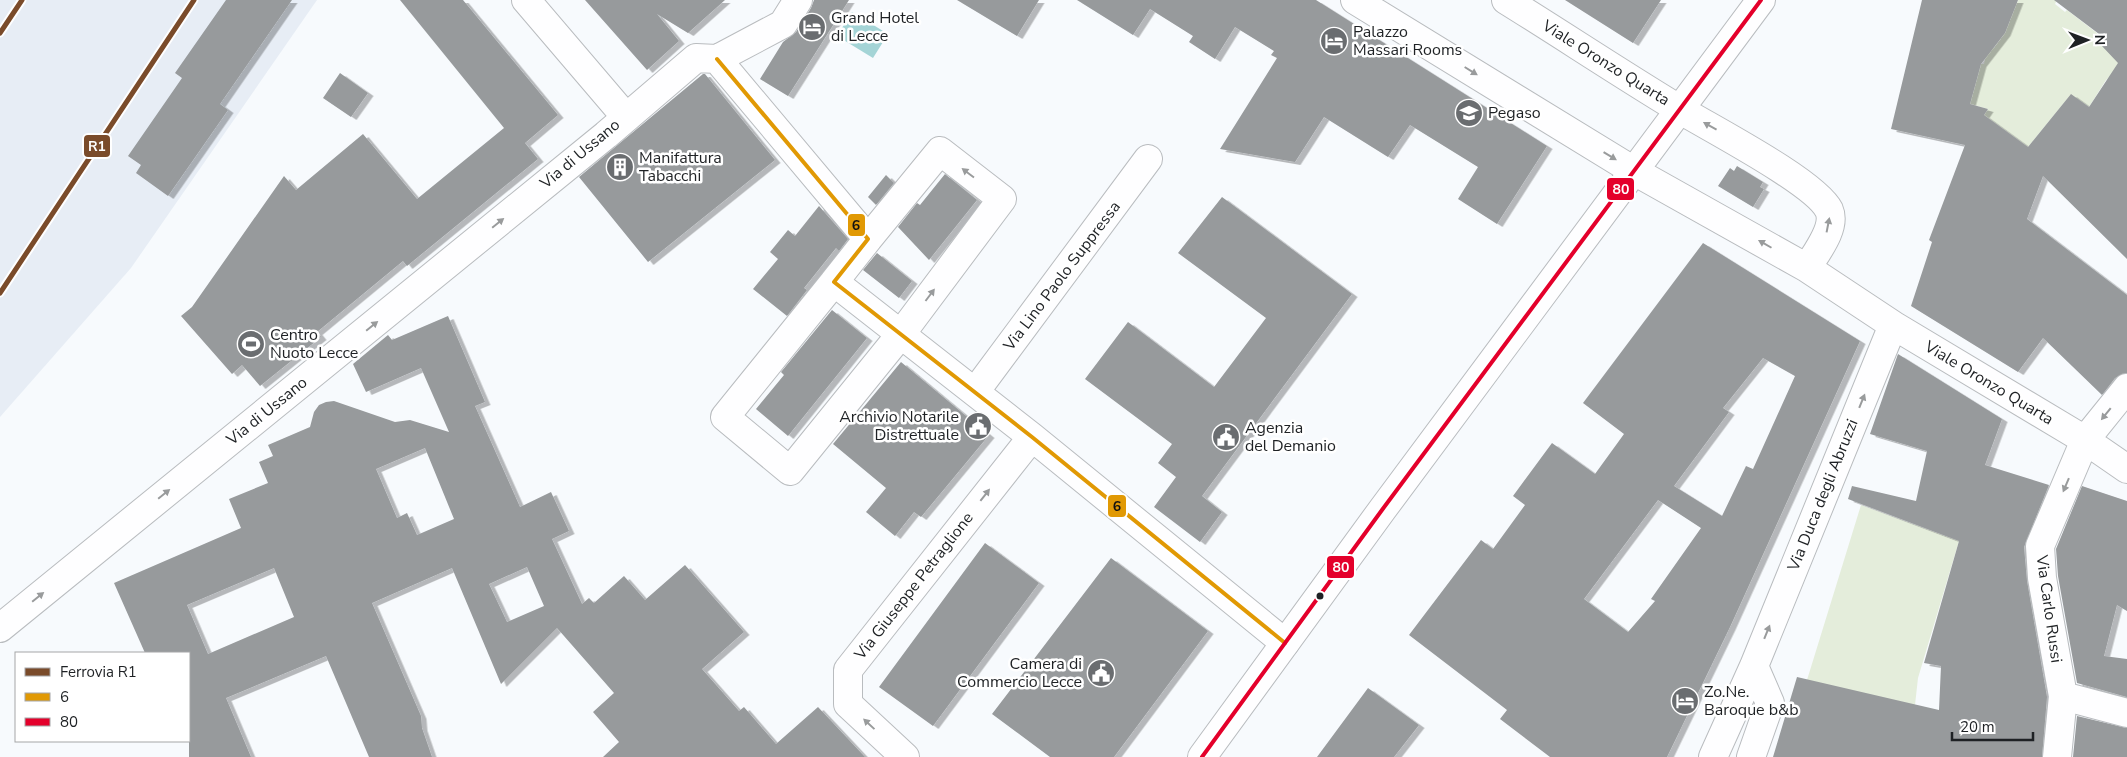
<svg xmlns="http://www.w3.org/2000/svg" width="2127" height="757" viewBox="0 0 2127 757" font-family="'Nunito Sans',sans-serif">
	<defs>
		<filter id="shadow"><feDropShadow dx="5.5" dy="3" stdDeviation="0" flood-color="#0004"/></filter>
	</defs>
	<rect width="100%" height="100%" fill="#f7fafd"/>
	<path fill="#e7edf5" d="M 0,0 L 317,0 L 131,268 L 0,417 Z"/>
	<path fill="#e4eddb" d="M 2018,0 L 2057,0 L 2055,4 L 2065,12 L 2067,10 L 2102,37 L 2127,61 L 2106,80 L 2089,107 L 2073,96 L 2068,98 L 2028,147 L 1984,115 L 1988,109 L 1970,104 L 1981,64 L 1984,64 L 1988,46 L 1994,48 L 2005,33 Z
		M 1861,505 L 1959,541 L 1918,678 L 1915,705 L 1807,680 Z"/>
	<path fill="#a4d4d6" d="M 852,12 L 888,34 L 873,58 L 837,36 Z"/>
	<path fill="#979a9c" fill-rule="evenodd" filter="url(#shadow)" d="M 226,0 L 292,0 L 220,104 L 228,110 L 168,196 L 136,173 L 141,165 L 128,156 L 182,78 L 175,73 Z
		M 400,0 L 463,0 L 558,115 L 525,143 L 538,159 L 407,266 L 403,261 L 317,332 L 321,337 L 260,386 L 242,365 L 232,374 L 181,316 L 192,307 L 284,176 L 296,190 L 363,134 L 417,199 L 504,128 Z
		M 585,0 L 725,0 L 688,33 L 657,14 L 679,41 L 647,70 Z
		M 814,0 L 849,0 L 788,96 L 760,79 L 783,42 L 796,32 L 811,8 Z
		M 957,0 L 1039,0 L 1017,36 Z
		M 1077,0 L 1316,0 L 1547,146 L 1497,224 L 1458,199 L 1478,167 L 1410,125 L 1388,157 L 1324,117 L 1295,162 L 1220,149 L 1277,58 L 1271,55 L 1274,51 L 1235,27 L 1215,59 L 1189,42 L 1193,36 L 1150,9 L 1133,35 Z
		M 1565,0 L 1661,0 L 1633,43 Z
		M 1922,0 L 2018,0 L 2005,33 L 1981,64 L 1970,104 L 1988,109 L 1984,115 L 2028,147 L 2071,94 L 2089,107 L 2118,63 L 2101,45 L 2099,34 L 2054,0 L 2127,0 L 2127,259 L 2043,176 L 2027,219 L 2127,295 L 2127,373 L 2115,378 L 2102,395 L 2043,338 L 2018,372 L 1911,306 L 1932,242 L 1929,240 L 1965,145 L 1891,129 Z
		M 340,73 L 368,93 L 351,117 L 323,98 Z
		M 703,74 L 705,74 L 775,160 L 648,262 L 579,177 Z
		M 1737,166 L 1763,182 L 1760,187 L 1764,189 L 1753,207 L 1718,186 L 1730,168 L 1734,171 Z
		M 945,174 L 977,200 L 929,260 L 898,227 L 917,203 L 920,205 Z
		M 886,175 L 894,183 L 876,205 L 868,197 Z
		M 1222,197 L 1352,294 L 1202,496 L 1222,512 L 1200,542 L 1154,507 L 1176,477 L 1158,463 L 1172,444 L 1085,379 L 1128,322 L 1214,387 L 1266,318 L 1178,253 Z
		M 819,206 L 848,239 L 839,251 L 836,248 L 804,288 L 807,290 L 787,316 L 753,289 L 778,259 L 770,252 L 788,230 L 795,236 Z
		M 1703,243 L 1860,341 L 1730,627 L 1667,757 L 1550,757 L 1500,719 L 1507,710 L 1409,635 L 1481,540 L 1493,549 L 1525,505 L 1513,496 L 1552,443 L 1595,474 L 1624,434 L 1583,403 ZM 1763,358 L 1795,376 L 1753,469 L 1746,466 L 1722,516 L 1674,486 L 1729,412 L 1723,408 ZM 1658,500 L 1701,528 L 1651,599 L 1655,601 L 1628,632 L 1584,599 Z
		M 877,253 L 912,281 L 899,298 L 863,270 Z
		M 832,310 L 867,338 L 788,436 L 756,409 L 784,375 L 781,372 Z
		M 448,316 L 485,402 L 475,406 L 520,507 L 551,492 L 569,531 L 552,539 L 582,604 L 589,598 L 594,603 L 624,576 L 645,600 L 685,565 L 744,632 L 702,669 L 739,711 L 744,707 L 776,744 L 818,707 L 865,757 L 603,757 L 619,742 L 593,712 L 614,693 L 557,628 L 501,684 L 452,568 L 372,603 L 421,716 L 422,728 L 432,757 L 369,757 L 326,656 L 226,698 L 251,757 L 189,757 L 189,653 L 145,653 L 114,583 L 241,528 L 229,499 L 268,483 L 259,462 L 273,456 L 268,445 L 310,427 L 314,412 L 319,405 L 326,402 L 334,401 L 395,422 L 410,420 L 449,432 L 421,368 L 366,392 L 353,364 L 388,335 L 392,340 ZM 425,448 L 454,519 L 417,535 L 407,513 L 397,518 L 376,469 ZM 527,567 L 544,606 L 507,622 L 489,584 ZM 274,568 L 294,617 L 208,654 L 187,605 Z
		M 1898,354 L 2002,419 L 1985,465 L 2049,485 L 2024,547 L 2027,581 L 2047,697 L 2042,757 L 1773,757 L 1797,677 L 1939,710 L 1941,666 L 1924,663 L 1959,541 L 1848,499 L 1852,486 L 1916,501 L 1927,451 L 1870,434 Z
		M 901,362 L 989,435 L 921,517 L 914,512 L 895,536 L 866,512 L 886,488 L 833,444 Z
		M 2082,486 L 2127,501 L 2127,611 L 2117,605 L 2104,656 L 2127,659 L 2127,697 L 2077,683 L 2058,576 L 2056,549 Z
		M 985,543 L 1039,583 L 933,726 L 879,687 Z
		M 1111,558 L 1208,631 L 1114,757 L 1050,757 L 992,714 Z
		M 1368,688 L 1419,725 L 1394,757 L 1317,757 Z
		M 2077,716 L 2127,728 L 2127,757 L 2073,757 Z"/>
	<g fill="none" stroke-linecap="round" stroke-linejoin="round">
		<g stroke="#b9bcbf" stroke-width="30">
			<path id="minor" d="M 526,0 L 625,116
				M 1355,0 L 1634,171 L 1807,268 L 1893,325 L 2085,440 L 2127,469
				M 1506,0 C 1564,36 1621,74 1679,109 C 1710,128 1815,182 1829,210 C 1837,228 1815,254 1807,268
				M 717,59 L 868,239 L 834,282 L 1032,437 L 1285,643
				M 834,282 L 725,417 L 790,471 L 901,334 L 1002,199 L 940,151 L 868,239
				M 975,392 L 1148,159
				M 0,628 L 606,135 L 696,58 L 717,59 L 783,24 L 798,0
				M 2063,696 L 2127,713
				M 905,757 L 848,704 L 848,670 L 1032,437
				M 1713,757 L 1754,666 L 1893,325
				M 1751,757 L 1770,703 L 1754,666
				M 2057,757 L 2063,696 L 2042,578 L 2040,546 L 2085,440 L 2127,388"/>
		</g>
		<g stroke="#b9bcbf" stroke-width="30">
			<path id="major" d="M 1202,757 L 1382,510 L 1761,0"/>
		</g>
		<use href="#minor" stroke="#fefeff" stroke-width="28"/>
		<use href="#major" stroke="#fefeff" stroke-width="28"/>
		<g stroke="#fff" stroke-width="8">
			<path id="bus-1" d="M 717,59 L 868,239 L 834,282 L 1032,437 L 1285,643"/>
		</g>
		<g stroke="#fff" stroke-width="8">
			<path id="bus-2" d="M 1202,757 L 1382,510 L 1761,0"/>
		</g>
		<use href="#bus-1" stroke="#e19904" stroke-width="4"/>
		<use href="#bus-2" stroke="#e4002b" stroke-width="4"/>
		<g stroke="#fff" stroke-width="9">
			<path id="rail-1" d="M 0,33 L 22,0
				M 0,293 L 194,0"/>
		</g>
		<use href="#rail-1" stroke="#7a4b2a" stroke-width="5"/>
	</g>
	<defs><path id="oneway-solid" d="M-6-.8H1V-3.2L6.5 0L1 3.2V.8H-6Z" transform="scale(1.25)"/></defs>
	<g fill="#999b9c">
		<use href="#oneway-solid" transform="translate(1471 71) rotate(32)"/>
		<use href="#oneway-solid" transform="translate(1710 126) rotate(-151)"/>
		<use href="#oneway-solid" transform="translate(1610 156) rotate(31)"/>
		<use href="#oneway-solid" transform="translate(968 173) rotate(-143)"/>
		<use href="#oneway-solid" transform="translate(498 223) rotate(-39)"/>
		<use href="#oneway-solid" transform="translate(1828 225) rotate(-79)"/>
		<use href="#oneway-solid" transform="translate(1765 244) rotate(-150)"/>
		<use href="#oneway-solid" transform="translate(930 295) rotate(-53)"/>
		<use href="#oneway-solid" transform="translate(372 326) rotate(-39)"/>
		<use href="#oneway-solid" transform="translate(1862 401) rotate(-68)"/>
		<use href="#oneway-solid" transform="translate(2106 414) rotate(129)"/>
		<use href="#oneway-solid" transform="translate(2066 485) rotate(113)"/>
		<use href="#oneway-solid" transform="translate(164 494) rotate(-39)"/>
		<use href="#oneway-solid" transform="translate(985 495) rotate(-52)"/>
		<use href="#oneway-solid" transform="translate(38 597) rotate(-39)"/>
		<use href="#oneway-solid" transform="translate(1767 632) rotate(-68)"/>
		<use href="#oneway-solid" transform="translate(869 724) rotate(-137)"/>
	</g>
	<defs>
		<g id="hotel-disc" transform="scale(1.4375)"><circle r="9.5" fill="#6a6d70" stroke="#fff"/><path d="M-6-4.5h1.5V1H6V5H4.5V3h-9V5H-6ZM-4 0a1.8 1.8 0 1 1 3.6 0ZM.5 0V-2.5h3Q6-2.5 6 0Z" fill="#fff"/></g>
		<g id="university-disc" transform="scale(1.4375)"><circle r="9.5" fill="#6a6d70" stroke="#fff"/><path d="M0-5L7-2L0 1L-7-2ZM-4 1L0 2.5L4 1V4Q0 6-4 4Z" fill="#fff"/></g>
		<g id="building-disc" transform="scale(1.4375)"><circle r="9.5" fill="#6a6d70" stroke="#fff"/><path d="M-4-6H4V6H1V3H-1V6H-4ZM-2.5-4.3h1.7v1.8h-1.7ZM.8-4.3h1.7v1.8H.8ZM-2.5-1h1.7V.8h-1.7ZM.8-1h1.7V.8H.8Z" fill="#fff"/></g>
		<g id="stadium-disc" transform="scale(1.4375)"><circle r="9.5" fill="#6a6d70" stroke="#fff"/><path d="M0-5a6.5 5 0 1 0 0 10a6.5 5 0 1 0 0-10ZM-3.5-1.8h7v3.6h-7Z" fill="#fff"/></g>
		<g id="civic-disc" transform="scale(1.4375)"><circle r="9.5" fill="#6a6d70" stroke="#fff"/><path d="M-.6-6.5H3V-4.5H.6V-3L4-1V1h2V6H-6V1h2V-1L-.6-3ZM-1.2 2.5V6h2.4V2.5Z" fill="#fff"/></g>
	</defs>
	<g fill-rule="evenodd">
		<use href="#hotel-disc" x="812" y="27"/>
		<use href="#hotel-disc" x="1334" y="41"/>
		<use href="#university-disc" x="1469" y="113"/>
		<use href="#building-disc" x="620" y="167"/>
		<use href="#stadium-disc" x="251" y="344"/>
		<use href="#civic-disc" x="978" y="426"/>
		<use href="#civic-disc" x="1226" y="437"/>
		<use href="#civic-disc" x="1101" y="673"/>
		<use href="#hotel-disc" x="1685" y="701"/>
	</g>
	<circle fill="#1e2124" stroke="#fff" stroke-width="2" cx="1320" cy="596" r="4.5"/>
	<g text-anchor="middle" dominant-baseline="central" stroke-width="5" stroke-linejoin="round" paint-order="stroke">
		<g font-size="16" fill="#1e2124" stroke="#fff" text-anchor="start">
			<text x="831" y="18">Grand Hotel<tspan x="831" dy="18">di Lecce</tspan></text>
			<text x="1353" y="32">Palazzo<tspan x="1353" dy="18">Massari Rooms</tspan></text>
			<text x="1488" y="113">Pegaso</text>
			<text x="639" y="158">Manifattura<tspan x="639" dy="18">Tabacchi</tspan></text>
			<text x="270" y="335">Centro<tspan x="270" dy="18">Nuoto Lecce</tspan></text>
			<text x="959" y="417" text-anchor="end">Archivio Notarile<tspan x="959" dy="18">Distrettuale</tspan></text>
			<text x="1245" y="428">Agenzia<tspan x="1245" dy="18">del Demanio</tspan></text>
			<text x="1082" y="664" text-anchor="end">Camera di<tspan x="1082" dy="18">Commercio Lecce</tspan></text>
			<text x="1704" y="692">Zo.Ne.<tspan x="1704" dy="18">Baroque b&amp;b</tspan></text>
		</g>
		<g font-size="16" fill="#1e2124" stroke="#fff">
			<text transform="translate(1606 63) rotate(32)">Viale Oronzo Quarta</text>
			<text transform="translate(580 154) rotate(-40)">Via di Ussano</text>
			<text transform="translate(1062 276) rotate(-53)">Via Lino Paolo Suppressa</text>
			<text transform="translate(1989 383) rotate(31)">Viale Oronzo Quarta</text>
			<text transform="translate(267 411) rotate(-39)">Via di Ussano</text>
			<text transform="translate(1823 495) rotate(-68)">Via Duca degli Abruzzi</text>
			<text transform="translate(914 586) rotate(-52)">Via Giuseppe Petraglione</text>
			<text transform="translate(2049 609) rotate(82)">Via Carlo Russi</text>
		</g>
	</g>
	<g stroke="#fff" stroke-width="2">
		<rect x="83" y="134" width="28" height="24" rx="5" fill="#7a4b2a"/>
		<rect x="1606" y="177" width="29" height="24" rx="5" fill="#e4002b"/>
		<rect x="847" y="213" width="19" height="24" rx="5" fill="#e19904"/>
		<rect x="1107" y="494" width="20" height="24" rx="5" fill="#e19904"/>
		<rect x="1326" y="555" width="29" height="24" rx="5" fill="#e4002b"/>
	</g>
	<g font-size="14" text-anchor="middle" font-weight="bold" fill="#fff">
		<text x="97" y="151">R1</text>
		<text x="1621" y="194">80</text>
		<text x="1341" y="572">80</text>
	</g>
	<g font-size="14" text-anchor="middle" font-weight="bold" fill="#111">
		<text x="856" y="230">6</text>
		<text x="1117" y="511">6</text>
	</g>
	<rect x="15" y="652" width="175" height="90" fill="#ffffff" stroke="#a5a6a7"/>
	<rect x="25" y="668" width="25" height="8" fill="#7a4b2a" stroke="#a5a6a7"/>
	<text x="60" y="677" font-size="15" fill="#1e2124">Ferrovia R1</text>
	<rect x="25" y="693" width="25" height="8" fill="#e19904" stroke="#a5a6a7"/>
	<text x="60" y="702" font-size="15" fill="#1e2124">6</text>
	<rect x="25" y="718" width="25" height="8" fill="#e4002b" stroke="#a5a6a7"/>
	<text x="60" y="727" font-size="15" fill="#1e2124">80</text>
	<g transform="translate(2087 40) rotate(89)" stroke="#ffffff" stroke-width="4" paint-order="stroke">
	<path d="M0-4L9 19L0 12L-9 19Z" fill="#1e2124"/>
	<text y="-8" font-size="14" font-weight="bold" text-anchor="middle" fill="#1e2124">N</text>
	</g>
	<path d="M1952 732v8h81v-8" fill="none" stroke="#1e2124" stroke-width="2.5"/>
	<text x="1960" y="732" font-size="15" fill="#1e2124" stroke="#ffffff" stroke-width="4" paint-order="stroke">20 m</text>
</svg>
